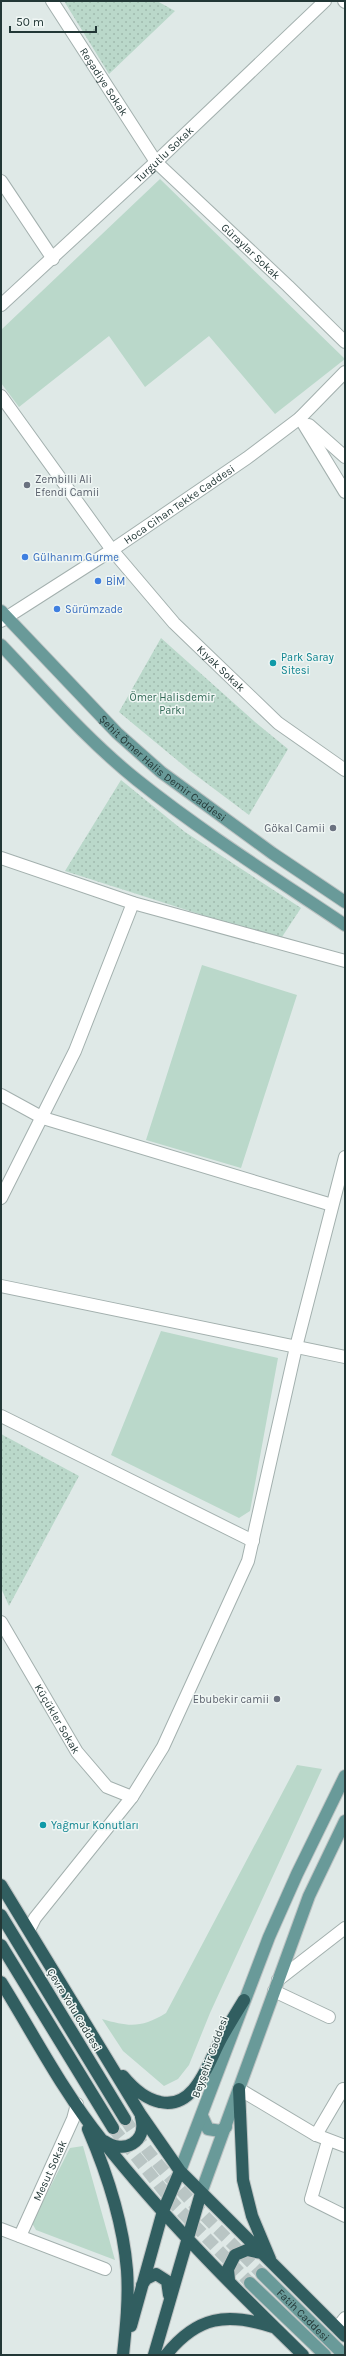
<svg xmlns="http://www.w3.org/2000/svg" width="346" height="2356" viewBox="0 0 346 2356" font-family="Karla,sans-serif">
	<defs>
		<pattern id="park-dots" width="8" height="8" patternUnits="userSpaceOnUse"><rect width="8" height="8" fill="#bad8ca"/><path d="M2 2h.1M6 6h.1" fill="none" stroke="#a0baae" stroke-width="1.8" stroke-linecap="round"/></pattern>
	</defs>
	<rect width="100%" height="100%" fill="#dfe9e7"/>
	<path fill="#bad8ca" d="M 160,179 L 345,359 L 275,414 L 209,336 L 145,387 L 109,336 L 19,407 L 1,383 L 1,330 Z
		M 202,965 L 297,995 L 241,1168 L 146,1140 Z
		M 161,1331 L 278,1358 L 250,1511 L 239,1518 L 111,1455 Z
		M 297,1765 L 322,1769 L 210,2013 L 189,2065 L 178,2079 L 164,2086 L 123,2051 L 102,2019 C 129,2027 142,2028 166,2013 Z
		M 83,2146 L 115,2260 L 36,2230 L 32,2223 L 70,2148 Z"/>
	<path fill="url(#park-dots)" d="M 64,1 L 157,1 L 175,11 L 109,74 Z
		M 161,638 L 255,722 L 288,749 L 249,815 L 189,770 L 119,712 Z
		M 121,780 L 185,832 L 301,908 L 280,940 L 65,871 Z
		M 1,1434 L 79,1476 L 9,1606 L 1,1588 Z"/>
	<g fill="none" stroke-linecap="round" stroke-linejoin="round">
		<path stroke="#b9c5c4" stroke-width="12" stroke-dasharray="12 6" stroke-linecap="butt" d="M 125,2119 C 163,2177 213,2224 262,2274
			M 113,2128 L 175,2205 L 250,2283"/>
		<g stroke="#a3b0ae" stroke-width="14">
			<g id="minor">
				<path id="s1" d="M 52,1 L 156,162 L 288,286 L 345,342"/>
				<path d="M 344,1 L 345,2"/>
				<path d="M 1,181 L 53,259"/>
				<path id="s2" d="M 1,305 L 156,162 L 325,1"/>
				<path id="s3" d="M 1,396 L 112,550 L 174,623 L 278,723 L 345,770"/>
				<path d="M 300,418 L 345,492"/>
				<path d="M 309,425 L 345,457"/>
				<path id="s4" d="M 1,621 L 112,550 L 247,458 L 300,418 L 345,372"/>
				<path d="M 1,858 L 133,903 L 345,961"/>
				<path d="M 1,1095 L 43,1118 L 332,1205"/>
				<path d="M 1,1198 L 75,1051 L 133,903"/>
				<path d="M 1,1286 L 345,1357"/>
				<path d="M 1,1416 L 253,1541"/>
				<path id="s5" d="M 1,1622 L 77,1752 L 107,1787 L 132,1797"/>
				<path d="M 29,1930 L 35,1918 L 132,1797 L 163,1747 L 248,1561 L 296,1347 L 345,1157"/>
				<path d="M 278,1980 L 345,1928"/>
				<path d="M 274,1991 L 329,2017"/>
				<path d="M 239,2089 L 316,2135 L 345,2146"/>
				<path d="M 316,2135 L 343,2089"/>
				<path d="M 328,2141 L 311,2199 L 345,2216"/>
				<path d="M 1,2229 L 105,2269"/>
				<path id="s6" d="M 20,2236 L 73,2119 L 77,2104"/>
				<path d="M 337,2328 L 345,2318"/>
			</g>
		</g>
		<g stroke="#bdc3c3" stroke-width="14">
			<g id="major">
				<path id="s7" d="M 1,611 L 117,733 L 161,772 L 272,853 L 345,902"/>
				<path d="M 1,645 C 45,691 87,740 137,780 C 202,832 275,878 345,925"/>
				<path d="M 202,2116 L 208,2129 L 220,2131 L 226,2127"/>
				<path d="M 180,2171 L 269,1937 L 297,1874 L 345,1776"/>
				<path d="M 201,2193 L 309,1896 L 345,1821"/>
				<path id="s8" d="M 262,2274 L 344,2355"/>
				<path d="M 250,2283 L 325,2355"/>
			</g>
		</g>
		<g stroke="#bdc3c3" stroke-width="14">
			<path id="highway" d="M 1,1885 L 141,2115 L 180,2171 L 345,2336
				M 1,1915 L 125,2119
				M 1,1945 L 113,2128
				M 1,1982 C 34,2035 63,2092 102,2140 C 163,2217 233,2287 303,2355
				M 123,2076 C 133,2088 145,2099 160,2102 C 195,2110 208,2063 221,2039 C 228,2026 236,2013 244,2000
				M 239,2089 L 243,2180 L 252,2216 L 270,2259
				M 88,2129 C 107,2173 123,2222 127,2270 C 129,2298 126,2327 123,2355
				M 104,2141 C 124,2155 148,2142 141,2117
				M 229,2280 L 228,2269 L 235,2255 L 247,2250 L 261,2253
				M 142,2285 L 146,2279 L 156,2274 L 167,2281 L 169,2295
				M 131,2326 L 163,2211 L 180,2171
				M 154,2355 L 201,2193
				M 166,2355 C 197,2316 227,2312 273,2327"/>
		</g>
		<use href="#minor" stroke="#fff" stroke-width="12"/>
		<use href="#major" stroke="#699a99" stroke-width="12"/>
		<use href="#highway" stroke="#315e60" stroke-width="12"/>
	</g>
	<g fill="#6b7280" stroke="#eff6f4" stroke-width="1.5">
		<circle cx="27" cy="485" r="4"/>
		<circle cx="333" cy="828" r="4"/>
		<circle cx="277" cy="1699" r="4"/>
	</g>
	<g fill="#3f7fe0" stroke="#eff6f4" stroke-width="1.5">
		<circle cx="25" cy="557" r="4"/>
		<circle cx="98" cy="581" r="4"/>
		<circle cx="57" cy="609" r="4"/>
	</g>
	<g fill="#0f9aa8" stroke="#eff6f4" stroke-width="1.5">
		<circle cx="273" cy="663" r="4"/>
		<circle cx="43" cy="1825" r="4"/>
	</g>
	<g text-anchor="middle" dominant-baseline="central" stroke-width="3" stroke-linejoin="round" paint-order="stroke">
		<g font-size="11" fill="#223736" stroke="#eff6f4">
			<text stroke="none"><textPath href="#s1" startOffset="96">Reşadiye Sokak</textPath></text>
			<text stroke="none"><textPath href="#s2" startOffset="222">Turgutlu Sokak</textPath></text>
			<text stroke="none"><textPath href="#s1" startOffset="322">Güraylar Sokak</textPath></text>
			<text stroke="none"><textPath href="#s4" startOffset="213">Hoca Cihan Tekke Caddesi</textPath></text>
			<text stroke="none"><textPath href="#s3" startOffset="351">Kıyak Sokak</textPath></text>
			<text stroke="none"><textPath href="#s7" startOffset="226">Şehit Ömer Halis Demir Caddesi</textPath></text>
			<text stroke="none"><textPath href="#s5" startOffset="112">Küçükler Sokak</textPath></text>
			<text transform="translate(74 2010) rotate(59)">Çevre Yolu Caddesi</text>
			<text transform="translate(210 2057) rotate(-70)">Beyşehir Caddesi</text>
			<text stroke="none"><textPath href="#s6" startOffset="72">Mesut Sokak</textPath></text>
			<text stroke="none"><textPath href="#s8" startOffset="58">Fatih Caddesi</textPath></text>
		</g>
		<g font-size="11" fill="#5b616d" stroke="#eff6f4" text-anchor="end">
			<text x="35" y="479" text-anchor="start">Zembilli Ali<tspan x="35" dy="13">Efendi Camii</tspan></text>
			<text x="325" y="828">Gökal Camii</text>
			<text x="269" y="1699">Ebubekir camii</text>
		</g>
		<g font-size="11" fill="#366cbe" stroke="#eff6f4" text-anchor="start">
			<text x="33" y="557">Gülhanım Gurme</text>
			<text x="106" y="581">BİM</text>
			<text x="65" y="609">Sürümzade</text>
		</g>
		<g font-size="11" fill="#0d838f" stroke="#eff6f4" text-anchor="start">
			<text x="281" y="657">Park Saray<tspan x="281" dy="13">Sitesi</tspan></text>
			<text x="51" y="1825">Yağmur Konutları</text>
		</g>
		<g font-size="11" fill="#316955" stroke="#eff6f4">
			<text x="172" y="697">Ömer Halisdemir<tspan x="172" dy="13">Parkı</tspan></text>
		</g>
	</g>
	<rect width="346" height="2356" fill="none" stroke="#223736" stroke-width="4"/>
	<path d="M10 26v6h86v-6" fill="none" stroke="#223736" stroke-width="2"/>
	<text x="16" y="26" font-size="12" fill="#223736" stroke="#eff6f4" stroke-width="3" paint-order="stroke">50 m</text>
</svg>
